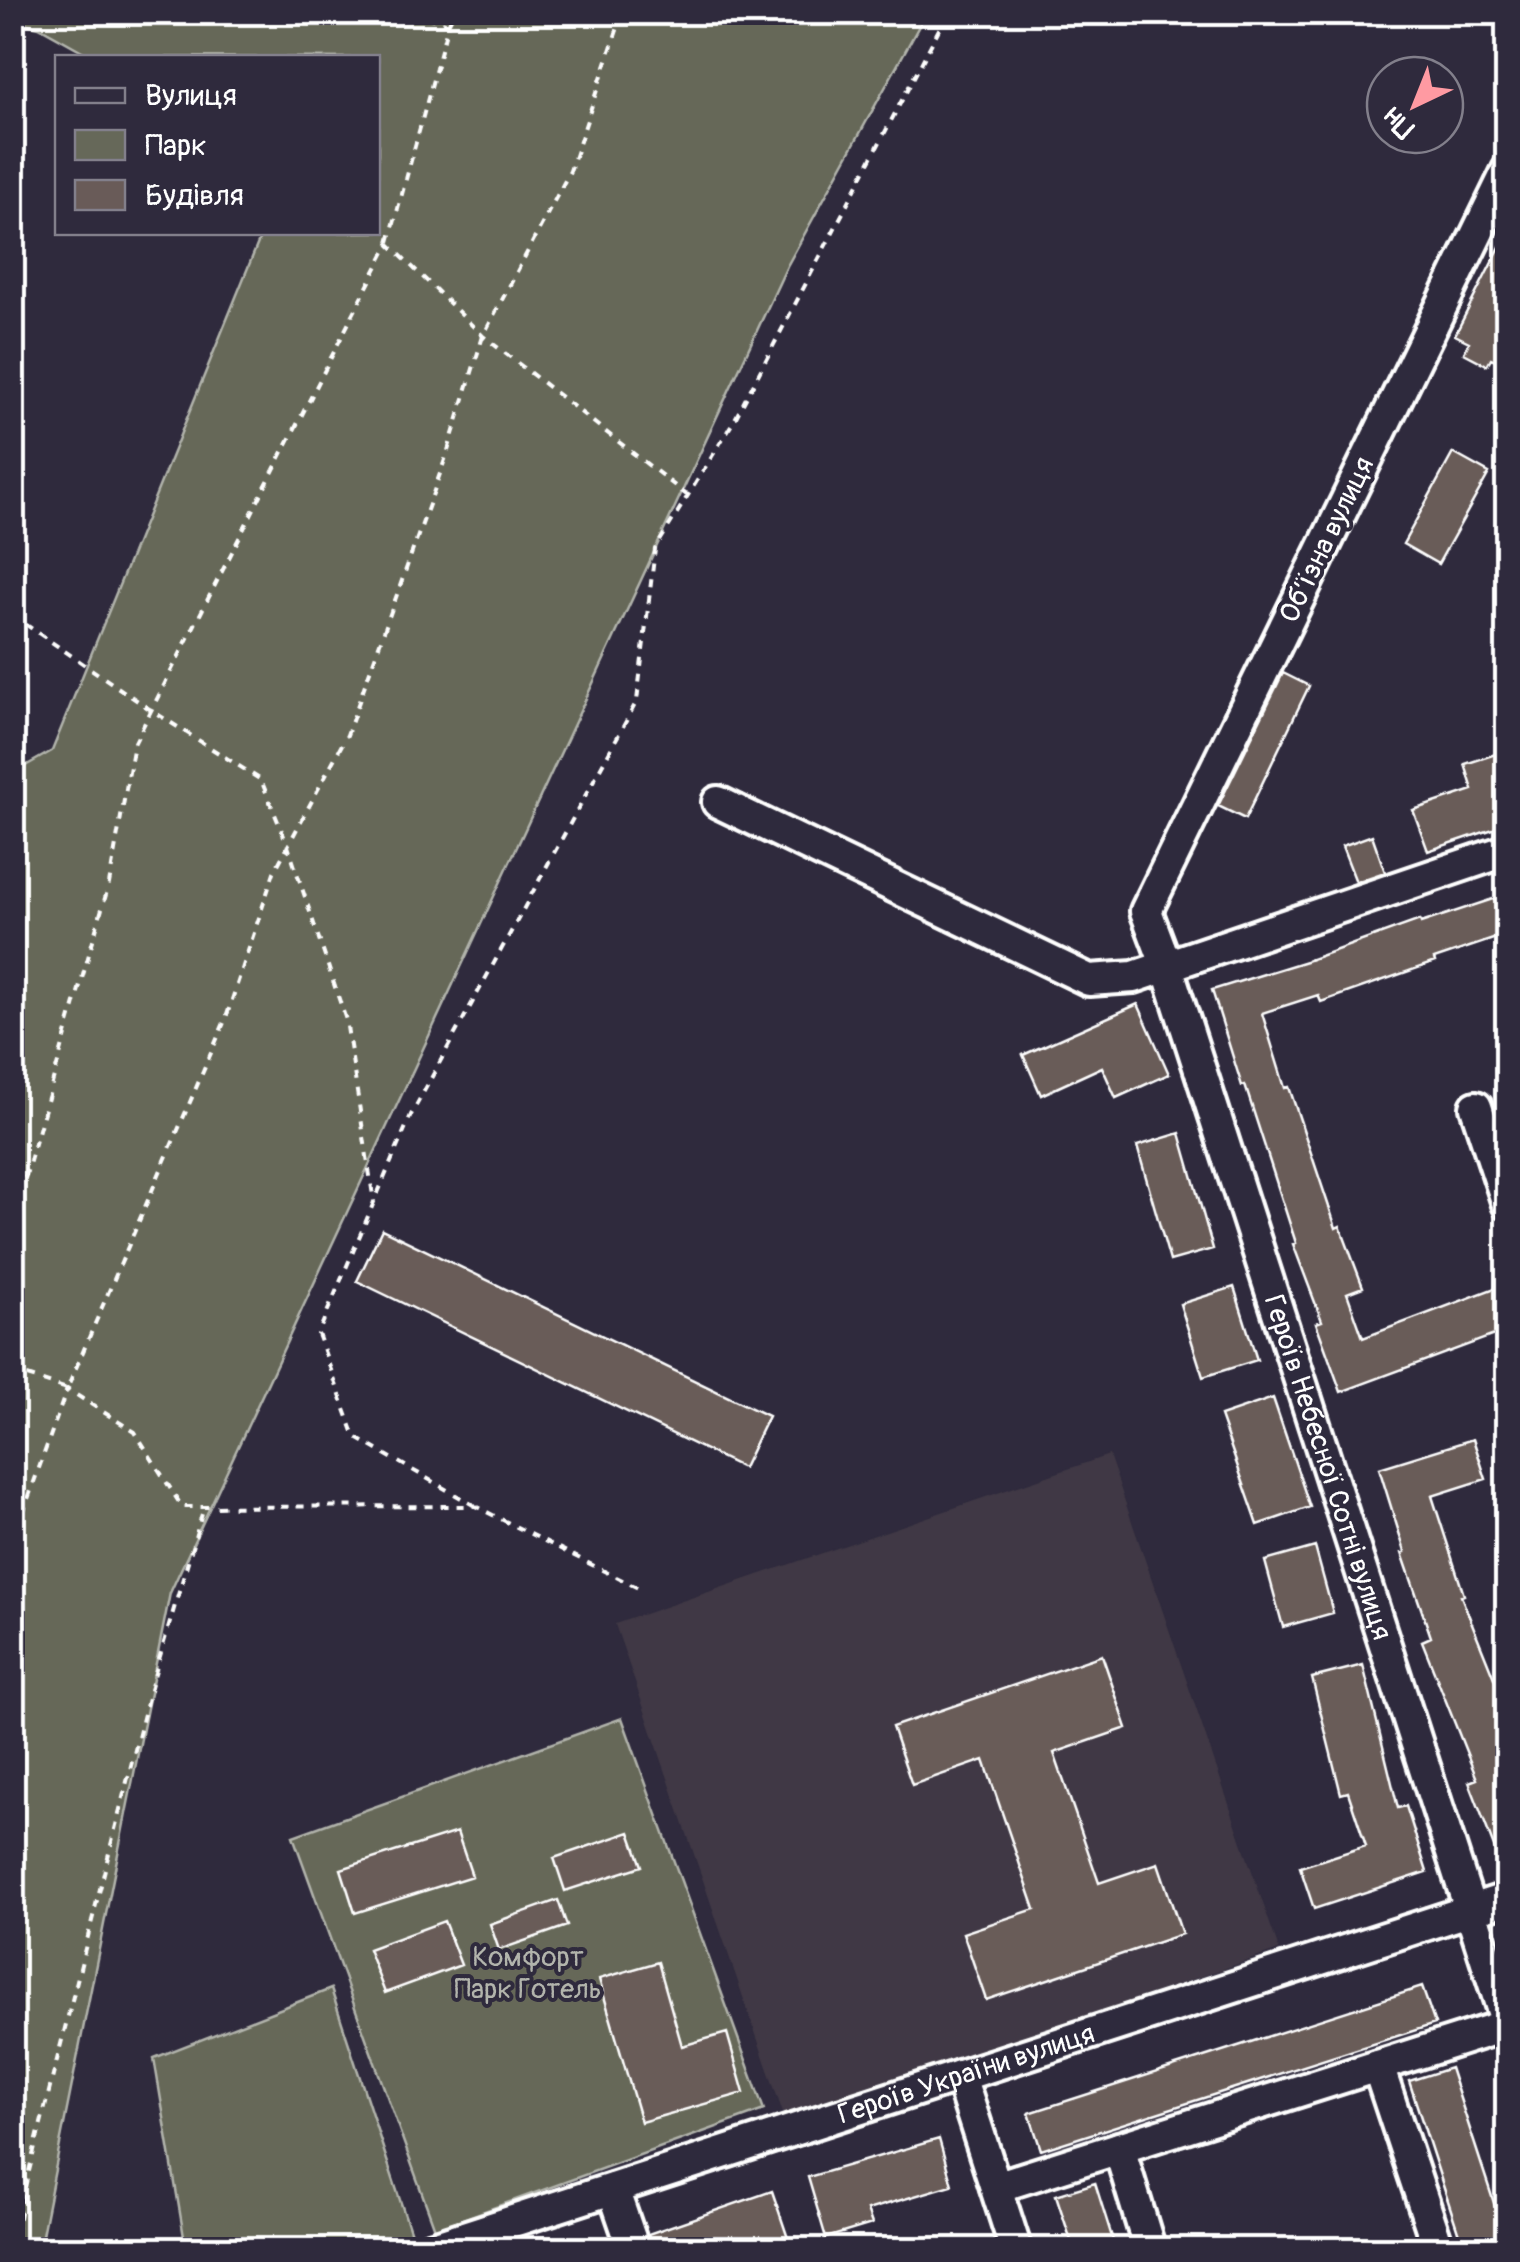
<svg xmlns="http://www.w3.org/2000/svg" width="1520" height="2262" viewBox="0 0 1520 2262" font-family="Pangolin,sans-serif">
	<rect width="100%" height="100%" fill="#2f2a3d"/>
	<filter id="ink" filterUnits="userSpaceOnUse"><feTurbulence type="fractalNoise" baseFrequency=".01" numOctaves="2"/><feDisplacementMap in="SourceGraphic" scale="20" xChannelSelector="R" yChannelSelector="G"/><feConvolveMatrix kernelMatrix="1 2 1 2 8 2 1 2 1" color-interpolation-filters="sRGB"/></filter>
	<g filter="url(#ink)">
		<path fill="#403945" d="M 1109,1455 L 1279,1950 L 785,2119 L 615,1624 Z"/>
		<path fill="#666859" stroke="#b2b4ac" stroke-width="2.5" d="M 13,12 L 926,13 L 787,266 L 170,1593 L 39,2250 L 12,2249 L 13,773 L 52,751 L 262,233 L 378,232 L 378,58 L 93,57 L 39,27 L 13,20 Z
			M 622,1718 L 764,2110 L 435,2229 L 293,1836 Z
			M 331,1989 L 416,2249 L 186,2249 L 154,2058 Z"/>
		<path fill="#695b58" stroke="#fff" stroke-width="2.5" d="M 1508,231 L 1508,354 L 1503,363 L 1491,358 L 1487,365 L 1464,353 L 1469,342 L 1455,335 Z
			M 1453,453 L 1489,473 L 1438,564 L 1403,544 Z
			M 1283,673 L 1309,686 L 1245,819 L 1218,806 Z
			M 1508,750 L 1508,824 L 1428,851 L 1413,810 L 1473,790 L 1465,764 Z
			M 1372,835 L 1385,872 L 1356,882 L 1342,846 Z
			M 1508,894 L 1508,934 L 1434,959 L 1435,962 L 1321,1002 L 1318,995 L 1262,1013 L 1285,1088 L 1289,1087 L 1336,1228 L 1340,1226 L 1363,1287 L 1347,1293 L 1363,1338 L 1508,1283 L 1508,1330 L 1341,1392 L 1316,1323 L 1322,1321 L 1293,1244 L 1296,1243 L 1245,1085 L 1242,1086 L 1212,990 L 1306,961 L 1420,920 L 1421,923 Z
			M 1138,1004 L 1169,1074 L 1116,1098 L 1102,1067 L 1041,1095 L 1023,1055 Z
			M 1180,1133 L 1213,1249 L 1170,1261 L 1137,1146 Z
			M 382,1229 L 768,1416 L 743,1468 L 357,1281 Z
			M 1234,1287 L 1257,1360 L 1203,1377 L 1180,1304 Z
			M 1273,1398 L 1310,1507 L 1258,1525 L 1220,1416 Z
			M 1473,1439 L 1486,1479 L 1432,1496 L 1464,1595 L 1461,1596 L 1508,1713 L 1506,1878 L 1469,1782 L 1477,1779 L 1422,1641 L 1431,1637 L 1402,1553 L 1405,1552 L 1379,1468 Z
			M 1315,1547 L 1333,1613 L 1283,1627 L 1265,1561 Z
			M 1102,1655 L 1127,1728 L 1054,1753 L 1099,1883 L 1158,1863 L 1182,1934 L 986,2000 L 963,1933 L 1035,1909 L 984,1760 L 912,1785 L 892,1727 Z
			M 1363,1665 L 1398,1808 L 1406,1806 L 1427,1872 L 1314,1909 L 1300,1867 L 1366,1846 L 1348,1792 L 1341,1794 L 1312,1678 Z
			M 457,1832 L 472,1876 L 355,1913 L 341,1869 Z
			M 630,1832 L 642,1866 L 565,1891 L 554,1858 Z
			M 558,1900 L 567,1926 L 499,1950 L 490,1924 Z
			M 444,1921 L 461,1965 L 385,1993 L 368,1949 Z
			M 658,1962 L 682,2046 L 727,2033 L 744,2093 L 641,2122 L 599,1979 Z
			M 1422,1987 L 1435,2024 L 1041,2150 L 1029,2113 Z
			M 1450,2068 L 1508,2246 L 1508,2250 L 1464,2250 L 1409,2081 Z
			M 939,2139 L 952,2185 L 867,2210 L 872,2224 L 826,2238 L 808,2177 Z
			M 1095,2183 L 1116,2250 L 1074,2250 L 1056,2195 Z
			M 772,2191 L 792,2250 L 652,2250 L 648,2234 Z"/>
		<g fill="none" stroke-linecap="round" stroke-linejoin="round">
			<g stroke="#fff" stroke-width="38">
				<g id="minor">
					<path id="s1" d="M 1508,170 L 1146,911 L 1166,964 L 1508,2027"/>
					<path d="M 718,802 L 1089,980 L 1134,977 L 1508,850"/>
					<path d="M 1476,1107 L 1508,1204"/>
					<path d="M 1378,2066 L 1439,2250"/>
					<path d="M 960,2076 L 1016,2250"/>
					<path d="M 1119,2148 L 1150,2250"/>
					<path d="M 996,2187 L 1507,2025"/>
					<path d="M 613,2189 L 634,2250"/>
					<path id="s2" d="M 424,2250 L 1508,1898"/>
				</g>
			</g>
			<path stroke="#fff" stroke-width="4" stroke-dasharray="8 8" stroke-linecap="butt" d="M 448,24 L 454,12
				M 389,242 L 448,24 L 411,12
				M 12,615 L 151,710 L 261,780 L 288,846 L 346,1020 L 374,1202
				M 12,1224 L 109,884 L 134,744 L 389,244 L 483,336 L 688,496
				M 12,1371 L 67,1389 L 226,1018 L 274,872 L 347,735 L 447,454 L 483,336 L 570,171 L 623,12
				M 475,1506 L 355,1437 L 318,1334 L 411,1115 L 637,701 L 655,549 L 735,419 L 948,12
				M 12,1544 L 67,1389 L 135,1432 L 182,1507 L 475,1506 L 642,1590
				M 13,2250 L 24,2191 L 150,1690 L 204,1507"/>
			<use href="#minor" stroke="#2f2a3d" stroke-width="30"/>
		</g>
	</g>
	<g text-anchor="middle" dominant-baseline="central" stroke-width="8" stroke-linejoin="round" paint-order="stroke">
		<g font-size="28" fill="#fff" stroke="#2f2a3d">
			<text transform="translate(1327 540) rotate(-64)">Об’їзна вулиця</text>
			<text stroke="none"><textPath href="#s1" startOffset="1410">Героїв Небесної Сотні вулиця</textPath></text>
			<text stroke="none"><textPath href="#s2" startOffset="570">Героїв України вулиця</textPath></text>
		</g>
		<g font-size="28" fill="#b2b4ac" stroke="#2f2a3d">
			<text x="528" y="1957">Комфорт<tspan x="528" dy="32">Парк Готель</tspan></text>
		</g>
	</g>
	<rect width="1520" height="2262" fill="none" stroke="#2f2a3d" stroke-width="50"/>
	<rect x="25" y="25" width="1470" height="2212" fill="none" stroke="#fff" stroke-width="4" filter="url(#ink)"/>
	<rect x="55" y="55" width="325" height="180" fill="#2f2a3d" stroke="#827f8b" stroke-width="2.5"/>
	<rect x="75" y="88" width="50" height="15" fill="#2f2a3d" stroke="#827f8b" stroke-width="2.5"/>
	<text x="145" y="105" font-size="30" fill="#ffffff">Вулиця</text>
	<rect x="75" y="130" width="50" height="30" fill="#666859" stroke="#827f8b" stroke-width="2.5"/>
	<text x="145" y="155" font-size="30" fill="#ffffff">Парк</text>
	<rect x="75" y="180" width="50" height="30" fill="#695b58" stroke="#827f8b" stroke-width="2.5"/>
	<text x="145" y="205" font-size="30" fill="#ffffff">Будівля</text>
	<g transform="translate(1415 105) rotate(223)"><circle r="48" fill="#2f2a3d" stroke="#827f8b" stroke-width="2.5"/>
	<path d="M0-8L18 38L0 25L-18 38Z" fill="#ff9aa2"/>
	<text y="-15" font-size="28" font-weight="bold" text-anchor="middle" fill="#ffffff">Пн</text>
	</g>
</svg>
